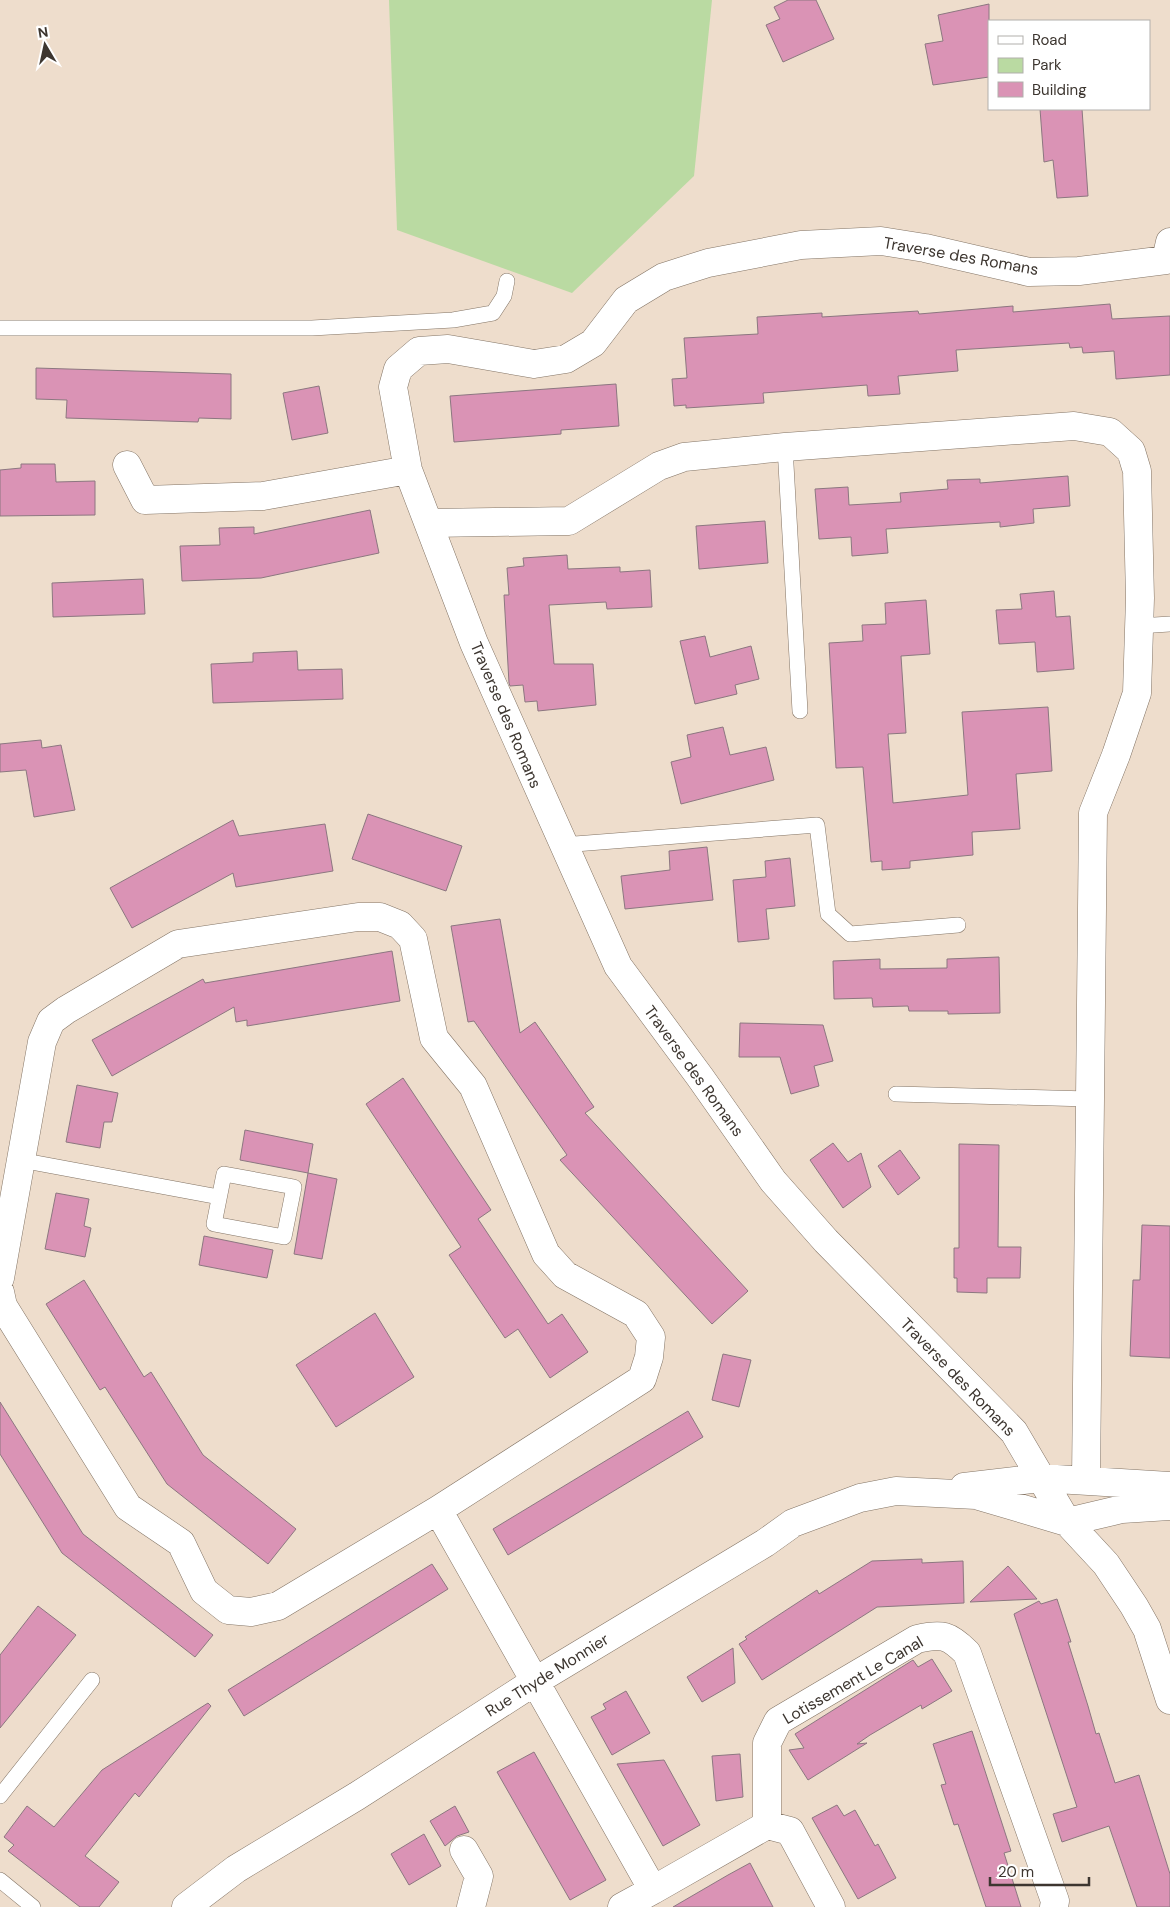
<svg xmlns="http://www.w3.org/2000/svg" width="1170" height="1907" viewBox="0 0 1170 1907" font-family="'DM Sans',sans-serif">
	<rect width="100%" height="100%" fill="#edc"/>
	<path fill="#badaa2" d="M 389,0 L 712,0 L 694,176 L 572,293 L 397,230 Z"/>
	<path fill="#da93b5" stroke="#8c7780" d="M 788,0 L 816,0 L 834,39 L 783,62 L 766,25 L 780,19 L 774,7 Z
		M 989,4 L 989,77 L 933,85 L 925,44 L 943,41 L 938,15 Z
		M 1040,109 L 1082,109 L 1088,196 L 1057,198 L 1053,160 L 1044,162 Z
		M 1110,304 L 1112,319 L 1170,316 L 1170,375 L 1116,379 L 1114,351 L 1083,353 L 1082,347 L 1070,348 L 1069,343 L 956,350 L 958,371 L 898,376 L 900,394 L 868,396 L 867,385 L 763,393 L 764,403 L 686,408 L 686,405 L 674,406 L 672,379 L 687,378 L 684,338 L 758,334 L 757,317 L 822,313 L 822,317 L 918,311 L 919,314 L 1013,306 L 1013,312 Z
		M 36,368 L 231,374 L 231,419 L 199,418 L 198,422 L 66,418 L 67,400 L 36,399 Z
		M 616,384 L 619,426 L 561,430 L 561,434 L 454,442 L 450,396 Z
		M 319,386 L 328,433 L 292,440 L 283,393 Z
		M 21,464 L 55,464 L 56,482 L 95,481 L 95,515 L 0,516 L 0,470 L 21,468 Z
		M 1068,476 L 1070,506 L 1033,509 L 1034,523 L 1000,527 L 1000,522 L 886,529 L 888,553 L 852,556 L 851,537 L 819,539 L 815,489 L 848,487 L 849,505 L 901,502 L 900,493 L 948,489 L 947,480 L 980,479 L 980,483 Z
		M 370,510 L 379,553 L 261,578 L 182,581 L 180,546 L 220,545 L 219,528 L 254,527 L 254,534 Z
		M 765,521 L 768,563 L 699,569 L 696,526 Z
		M 567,555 L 568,569 L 620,567 L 620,572 L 650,570 L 652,607 L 607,609 L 606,602 L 549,605 L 554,664 L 593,664 L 596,705 L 538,711 L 537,701 L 525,702 L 523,685 L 510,686 L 509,683 L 504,595 L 509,595 L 507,568 L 524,566 L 523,558 Z
		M 143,579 L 145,614 L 53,617 L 52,583 Z
		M 1054,591 L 1056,617 L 1070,616 L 1074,669 L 1037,672 L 1035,642 L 999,644 L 996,610 L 1022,609 L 1020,594 Z
		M 926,600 L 930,654 L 901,656 L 906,733 L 888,734 L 893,803 L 968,795 L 962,712 L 1048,707 L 1052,771 L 1016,774 L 1020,829 L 972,832 L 973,855 L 910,861 L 910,868 L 882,870 L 882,861 L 871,862 L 863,767 L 836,768 L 829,643 L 863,641 L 862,625 L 886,624 L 885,603 Z
		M 705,636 L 710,657 L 751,646 L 759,679 L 735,685 L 737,694 L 695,704 L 680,641 Z
		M 297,651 L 298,670 L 342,669 L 343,699 L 213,703 L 211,664 L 253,662 L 253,653 Z
		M 723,727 L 730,755 L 766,747 L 774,780 L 681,804 L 671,762 L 691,757 L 687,735 Z
		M 41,740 L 42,748 L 61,745 L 75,810 L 34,817 L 26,770 L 0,772 L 0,744 Z
		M 368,814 L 462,846 L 446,891 L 352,859 Z
		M 233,820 L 239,836 L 325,824 L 333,871 L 236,887 L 233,873 L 132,928 L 110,888 Z
		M 707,847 L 713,900 L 625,909 L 621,876 L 670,870 L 669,851 Z
		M 790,858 L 795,906 L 766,909 L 769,939 L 738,942 L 733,880 L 766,877 L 765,861 Z
		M 500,919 L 520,1033 L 535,1022 L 594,1107 L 585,1113 L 748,1291 L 712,1324 L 560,1160 L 567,1155 L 474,1021 L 468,1022 L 451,926 Z
		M 392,951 L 400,1001 L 247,1026 L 247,1020 L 236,1022 L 234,1007 L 112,1076 L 92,1040 L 203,979 L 205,983 Z
		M 999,957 L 1000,1013 L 948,1014 L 948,1011 L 909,1011 L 908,1006 L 873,1007 L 872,998 L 834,999 L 833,961 L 880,959 L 880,969 L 947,968 L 947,959 Z
		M 740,1023 L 823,1025 L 833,1061 L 814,1066 L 819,1086 L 791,1094 L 780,1057 L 739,1057 Z
		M 403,1078 L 491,1210 L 478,1219 L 548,1324 L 562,1314 L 588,1352 L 550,1378 L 518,1329 L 505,1338 L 449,1255 L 461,1247 L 366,1104 Z
		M 77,1085 L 118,1093 L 112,1122 L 104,1122 L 100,1148 L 66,1142 Z
		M 245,1130 L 313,1144 L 308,1173 L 240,1160 Z
		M 833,1143 L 848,1162 L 861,1153 L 871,1187 L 843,1208 L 810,1160 Z
		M 959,1144 L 999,1145 L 998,1247 L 1021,1247 L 1020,1278 L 987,1278 L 987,1293 L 957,1292 L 957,1278 L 954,1278 L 954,1248 L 959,1248 Z
		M 900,1150 L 920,1178 L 898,1195 L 878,1166 Z
		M 308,1173 L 337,1179 L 322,1259 L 294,1254 Z
		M 56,1193 L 89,1199 L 84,1226 L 91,1228 L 85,1257 L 45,1249 Z
		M 1142,1225 L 1170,1226 L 1170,1358 L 1130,1356 L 1133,1280 L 1140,1280 Z
		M 204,1236 L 273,1250 L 267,1278 L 199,1265 Z
		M 84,1280 L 144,1377 L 151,1372 L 203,1455 L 296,1529 L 268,1564 L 167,1484 L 105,1387 L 100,1390 L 46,1304 Z
		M 375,1313 L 414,1377 L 336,1427 L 296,1365 Z
		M 723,1354 L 751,1360 L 739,1407 L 712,1400 Z
		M 0,1402 L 83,1534 L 213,1635 L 195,1657 L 62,1553 L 0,1454 Z
		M 688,1411 L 703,1437 L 508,1555 L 493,1529 Z
		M 922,1559 L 922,1563 L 963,1561 L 964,1603 L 877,1607 L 762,1680 L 739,1644 L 747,1639 L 745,1637 L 817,1590 L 819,1594 L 872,1561 Z
		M 432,1564 L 448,1589 L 244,1716 L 228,1690 Z
		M 1008,1566 L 1037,1599 L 970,1602 Z
		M 1057,1599 L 1071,1642 L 1068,1642 L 1088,1706 L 1096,1734 L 1099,1733 L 1115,1783 L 1139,1775 L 1170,1874 L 1170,1907 L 1137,1907 L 1109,1826 L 1062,1842 L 1053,1814 L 1077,1807 L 1014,1614 L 1039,1601 L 1041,1604 Z
		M 38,1606 L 76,1635 L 0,1728 L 0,1655 Z
		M 733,1648 L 735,1683 L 702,1702 L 687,1677 Z
		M 932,1659 L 952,1691 L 922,1709 L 921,1705 L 870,1735 L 857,1744 L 867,1743 L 808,1780 L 789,1750 L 804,1748 L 795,1734 L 913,1660 L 918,1667 Z
		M 626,1691 L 650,1733 L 612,1755 L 591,1717 L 606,1709 L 603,1704 Z
		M 208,1703 L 211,1706 L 139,1797 L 135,1793 L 85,1856 L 119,1882 L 99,1907 L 80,1907 L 8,1851 L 14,1845 L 4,1837 L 27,1806 L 54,1827 L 102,1770 Z
		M 972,1731 L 1011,1851 L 1004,1853 L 1021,1907 L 986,1907 L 958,1824 L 954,1825 L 941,1785 L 946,1784 L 933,1744 Z
		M 534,1752 L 606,1880 L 570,1900 L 497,1772 Z
		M 740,1754 L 743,1797 L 716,1801 L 712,1756 Z
		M 664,1760 L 700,1825 L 663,1846 L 617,1764 Z
		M 837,1805 L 844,1816 L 855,1810 L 875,1846 L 878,1844 L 896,1878 L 858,1899 L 812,1818 Z
		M 455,1806 L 469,1832 L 457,1836 L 445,1846 L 430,1821 Z
		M 424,1834 L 441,1866 L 409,1885 L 391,1854 Z
		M 750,1863 L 773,1907 L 673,1907 L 728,1875 Z"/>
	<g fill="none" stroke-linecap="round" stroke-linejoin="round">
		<g stroke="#837465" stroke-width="16">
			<path id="lane" d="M 0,328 L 312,328 L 453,320 L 493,313 L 504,296 L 507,281
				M 785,447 L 800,711
				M 1139,626 L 1170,624
				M 562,845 L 817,825 L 828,914 L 850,934 L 958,925
				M 896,1094 L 1089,1099
				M 20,1160 L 219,1197
				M 224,1174 L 294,1187 L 284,1237 L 214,1224 Z
				M 0,1796 L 92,1680
				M 0,1880 L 33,1907"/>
		</g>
		<g stroke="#837465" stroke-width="29">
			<path id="street" d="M 1170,242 L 1166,260 L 1079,271 L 1029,272 L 925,248 L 881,241 L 801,245 L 708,263 L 664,277 L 626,300 L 593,343 L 566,359 L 534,364 L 448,349 L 419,351 L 398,369 L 393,387 L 408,470 L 474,643 L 618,966 L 700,1077 L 773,1181 L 826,1241 L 1014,1432 L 1067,1522 L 1106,1564 L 1134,1606 L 1147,1629 L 1170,1700
				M 127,465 L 145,500 L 263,496 L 408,470
				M 430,523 L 569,521 L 659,466 L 684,457 L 785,447 L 1074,426 L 1110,432 L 1131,451 L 1137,471 L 1140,598 L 1137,693 L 1116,755 L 1093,813 L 1086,1480
				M 0,1278 L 42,1042 L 51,1021 L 66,1010 L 178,944 L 358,917 L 380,917 L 400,925 L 413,939 L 434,1038 L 473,1086 L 546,1254 L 565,1275 L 636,1314 L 651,1337 L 649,1357 L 642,1379 L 438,1510 L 653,1890 L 622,1907
				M 0,1292 L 3,1306 L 128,1507 L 181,1543 L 204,1591 L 228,1610 L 251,1612 L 278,1606 L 438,1510
				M 964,1487 L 1040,1478 L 1170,1486
				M 767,1825 L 767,1743 L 778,1721 L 917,1639 C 942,1633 949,1635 967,1653 L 1055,1901 L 1054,1907
				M 464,1850 L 479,1876 L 471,1907
				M 653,1890 L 767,1825 L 790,1831 L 831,1907
				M 186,1907 L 236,1869 L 357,1796 L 534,1682 L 765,1543 L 793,1523 L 860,1498 L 896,1491 L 976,1495 L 1067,1522 L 1122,1509 L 1170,1506"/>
		</g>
		<use href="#lane" stroke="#fff" stroke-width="15"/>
		<use href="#street" stroke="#fff" stroke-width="28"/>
	</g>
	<g text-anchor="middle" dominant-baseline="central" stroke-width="4" stroke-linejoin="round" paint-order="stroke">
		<g font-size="16" fill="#3d3630" stroke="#fff">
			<text transform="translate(961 256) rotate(10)">Traverse des Romans</text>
			<text transform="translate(506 715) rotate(67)">Traverse des Romans</text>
			<text transform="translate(694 1071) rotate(54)">Traverse des Romans</text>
			<text transform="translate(958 1377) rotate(46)">Traverse des Romans</text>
			<text transform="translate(547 1675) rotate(-32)">Rue Thyde Monnier</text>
			<text transform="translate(853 1680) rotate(-30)">Lotissement Le Canal</text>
		</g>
	</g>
	<rect x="988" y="20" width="162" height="90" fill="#ffffff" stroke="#b1afac"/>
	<rect x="998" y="36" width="25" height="8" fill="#ffffff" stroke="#b1afac"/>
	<text x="1032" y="45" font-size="15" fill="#3d3630">Road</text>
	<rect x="998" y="58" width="25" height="15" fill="#badaa2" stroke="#b1afac"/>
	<text x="1032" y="70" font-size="15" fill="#3d3630">Park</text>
	<rect x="998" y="82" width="25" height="15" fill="#da93b5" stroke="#b1afac"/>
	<text x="1032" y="95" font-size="15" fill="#3d3630">Building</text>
	<g transform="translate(45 45) rotate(351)" stroke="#ffffff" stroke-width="4" paint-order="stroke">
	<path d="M0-4L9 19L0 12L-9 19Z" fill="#3d3630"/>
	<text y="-8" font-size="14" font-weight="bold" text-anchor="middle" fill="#3d3630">N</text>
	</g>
	<path d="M990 1877v8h99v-8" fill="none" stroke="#3d3630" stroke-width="2.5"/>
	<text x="998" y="1877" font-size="15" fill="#3d3630" stroke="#ffffff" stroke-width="4" paint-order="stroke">20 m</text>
</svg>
